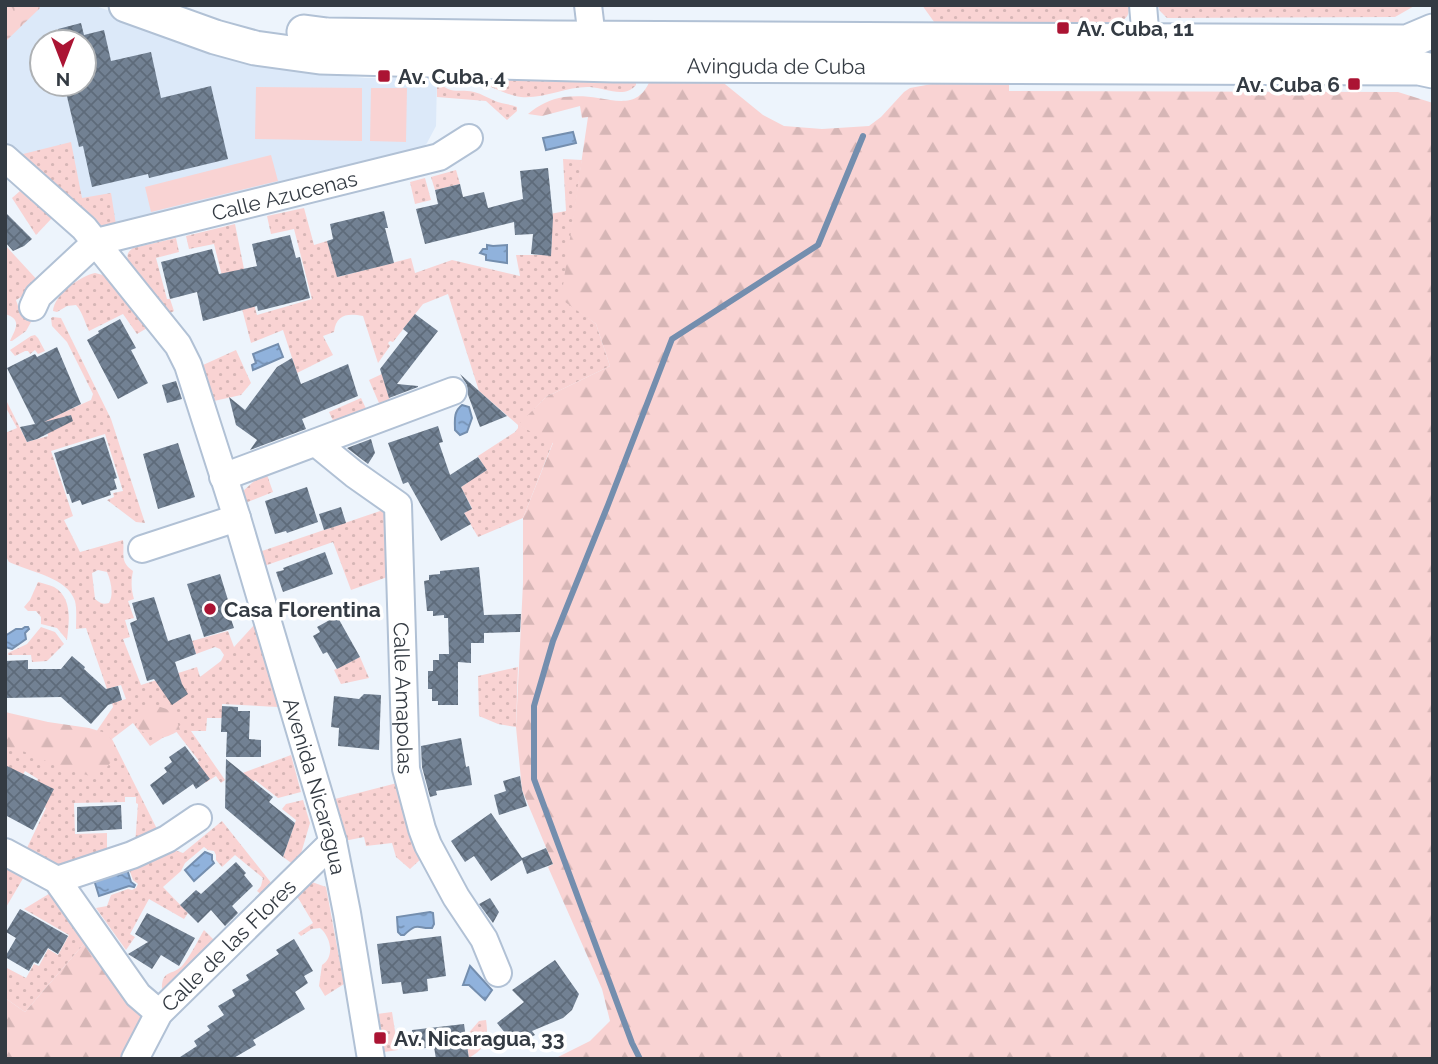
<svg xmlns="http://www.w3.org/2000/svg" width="1438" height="1064" viewBox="0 0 1438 1064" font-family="Raleway,sans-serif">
	<defs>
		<pattern id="grass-dots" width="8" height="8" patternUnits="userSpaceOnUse" patternTransform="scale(1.75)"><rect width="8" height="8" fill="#f9d3d3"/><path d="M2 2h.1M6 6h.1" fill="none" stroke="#d6b6b6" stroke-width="1.8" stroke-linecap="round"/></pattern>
		<pattern id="forest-firs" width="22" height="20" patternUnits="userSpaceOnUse" patternTransform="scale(1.75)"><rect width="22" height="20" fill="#f9d3d3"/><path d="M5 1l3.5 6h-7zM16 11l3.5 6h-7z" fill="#d6b6b6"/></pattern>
		<pattern id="park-crowns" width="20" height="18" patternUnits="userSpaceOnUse" patternTransform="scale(1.75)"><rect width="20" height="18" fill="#f9d3d3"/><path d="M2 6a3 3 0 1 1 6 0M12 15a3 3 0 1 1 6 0" fill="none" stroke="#d6b6b6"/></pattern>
		<pattern id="water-ripples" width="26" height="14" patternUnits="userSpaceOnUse" patternTransform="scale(1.75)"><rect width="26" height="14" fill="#90b2dc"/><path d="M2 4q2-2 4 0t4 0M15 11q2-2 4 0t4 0" fill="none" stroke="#7692b4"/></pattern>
		<pattern id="building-cross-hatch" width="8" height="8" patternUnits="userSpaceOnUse" patternTransform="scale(1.75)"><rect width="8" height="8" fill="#728193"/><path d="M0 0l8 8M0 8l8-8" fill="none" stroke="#5e6b7a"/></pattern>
	</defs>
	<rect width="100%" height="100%" fill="#edf4fc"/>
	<path fill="#dce9f9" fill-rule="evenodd" d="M 5,5 L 93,5 L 227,53 L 309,71 L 365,78 L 437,78 L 436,126 L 427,143 L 420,151 L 104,228 L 5,142 ZM 42,42 L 84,42 L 84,84 L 42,84 Z"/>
	<path fill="url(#grass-dots)" fill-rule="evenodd" d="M 922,5 L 1129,5 C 1129,15 1128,18 1119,22 L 937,26 Z
		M 1158,5 L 1416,5 L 1395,17 L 1167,18 L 1160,11 Z
		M 449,79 L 636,80 L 636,85 C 625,99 605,88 590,87 C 567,86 544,99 521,97 C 505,95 491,85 475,82 C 466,81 457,84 449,79 Z
		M 437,81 C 453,96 456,88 474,92 C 482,94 488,98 495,101 C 502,104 510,104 517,107 L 517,111 L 507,120 L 486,101 L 437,97 Z
		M 71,142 L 82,198 L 111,193 L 116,225 L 104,228 L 19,155 Z
		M 563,159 L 582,160 L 562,298 L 596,324 L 610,366 L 546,397 L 519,425 L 553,442 L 523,518 L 478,537 L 464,513 L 472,508 L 461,487 L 486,470 L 478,456 L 515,432 L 518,428 L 518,425 L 479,391 L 448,294 L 423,304 L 393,342 L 390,341 L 388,343 L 390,346 L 378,363 L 363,316 C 348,313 336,314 334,332 L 323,336 L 333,355 L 297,373 L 283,330 L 251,343 L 241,305 L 224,284 L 214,244 L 189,249 L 186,236 L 235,224 L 244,269 L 257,315 L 312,299 L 294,229 L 271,234 L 267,216 L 304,208 L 314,245 L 327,241 L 338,277 L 411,258 L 415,273 L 452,260 L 520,276 L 516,255 L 551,255 L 552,236 L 550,214 L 566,211 Z
		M 456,170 L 460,184 L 435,190 L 431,177 Z
		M 425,178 L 431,200 L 415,204 L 410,182 Z
		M 20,191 L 52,218 L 36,235 L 12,198 Z
		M 176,238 L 179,252 L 156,258 L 167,299 L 170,299 L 174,311 L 170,313 L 128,260 C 126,254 129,251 133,248 Z
		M 5,245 L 40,283 L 31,291 L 16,300 L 21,315 L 31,322 L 26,331 L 12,341 L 10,341 C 15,330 23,319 5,314 Z
		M 95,273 L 103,275 L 111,281 L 147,328 L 137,334 L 123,314 L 89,331 C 85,323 82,311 76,305 L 67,306 L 57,312 L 53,311 C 54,295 80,276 95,273 Z
		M 53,317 L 61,318 L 111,419 L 145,523 L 136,522 L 107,500 L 114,497 L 113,493 L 123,491 L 105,434 L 51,451 L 73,516 L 64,520 L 80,552 L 123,540 C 125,554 119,561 133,571 C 131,581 131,589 134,599 L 128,601 L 134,618 L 125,620 L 130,637 L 123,639 L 141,685 L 197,667 L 200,677 L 221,661 L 224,655 L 220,649 L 215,647 L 196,654 L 192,641 L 228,631 L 234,647 L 255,624 L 278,707 L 222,704 L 222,718 L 207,718 L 206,731 L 191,731 L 225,780 L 221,783 L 216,776 L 205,783 L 193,766 L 199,761 L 175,730 L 150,746 L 133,723 L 112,739 L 159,833 L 135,845 L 138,804 L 136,803 L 136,797 L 125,797 L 125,802 L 74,803 L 75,834 L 107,833 L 107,855 L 58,866 L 26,850 L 46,808 L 39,805 L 33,791 L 38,779 L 25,771 L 20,780 L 5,774 L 5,719 L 96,732 L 113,707 L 112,703 L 126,699 L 121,685 L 107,689 L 86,628 L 76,629 C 76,620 77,609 75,601 C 67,577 30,572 9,562 L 5,555 L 5,433 L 17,428 L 5,406 L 5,398 L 27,442 L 48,436 L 44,421 L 91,400 L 93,394 L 67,342 L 52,326 L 51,318 ZM 98,570 L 107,572 C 111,581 114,595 109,603 C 103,605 100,603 95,599 L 92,573 Z
		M 35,335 L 38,338 L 45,351 L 38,354 L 35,350 L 30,354 L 28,351 L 25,351 L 15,356 L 10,350 L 31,336 Z
		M 236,350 L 251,383 L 241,395 L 214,401 L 203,365 Z
		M 382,374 L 392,407 L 382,410 L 369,380 Z
		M 361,398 L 369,415 L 336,427 L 329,412 Z
		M 264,472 L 266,472 L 273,492 L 245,503 L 242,492 Z
		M 389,508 L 393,575 L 351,590 L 333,542 L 264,566 L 259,552 Z
		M 38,582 C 43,583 49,585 54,587 C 73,598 69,622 67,640 L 57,628 L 41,624 L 41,617 L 36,611 L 28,611 L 24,607 L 30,600 Z
		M 41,627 L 55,632 L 64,644 L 47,661 L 32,662 L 31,655 L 8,655 L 8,653 L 27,644 Z
		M 360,657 L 369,678 L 341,684 L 334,670 Z
		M 518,667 L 516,727 L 498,724 L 479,716 L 478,676 Z
		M 291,755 L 301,792 L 278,798 L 255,780 L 252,783 L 240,774 Z
		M 401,782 L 422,858 L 410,869 L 396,857 L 392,843 L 366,846 L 364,837 L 344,841 L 331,800 Z
		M 303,800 L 310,823 L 297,867 L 283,857 L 296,820 L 282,809 L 286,804 Z
		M 222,821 L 276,889 L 266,898 L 257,891 L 261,886 L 263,878 L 235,855 L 222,867 L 216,860 L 216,855 L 214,851 L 208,850 L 204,847 L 185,863 L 181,871 L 163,887 L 188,913 L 184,919 L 149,899 L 130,934 L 135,937 L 126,950 L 96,908 L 107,906 L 111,895 L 128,889 L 132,890 L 136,888 L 138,884 L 133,880 L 127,863 L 163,846 L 183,853 Z
		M 5,865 L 25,875 L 5,909 Z
		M 312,882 L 326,887 L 344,984 L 325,996 L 319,986 L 322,965 C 335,957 331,937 320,928 L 312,929 L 301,936 L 298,933 L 313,923 L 297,896 Z
		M 52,892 L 88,939 L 25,1012 L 5,998 L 5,967 L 26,978 L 34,964 L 39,966 L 48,949 L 58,955 L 69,935 L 24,909 Z
		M 204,930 L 218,944 L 162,991 C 161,969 172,976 182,966 C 190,957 198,940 204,930 Z
		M 392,1012 L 398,1050 L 384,1052 L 377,1014 Z
		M 486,1020 C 489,1040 486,1048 469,1058 L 466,1036 L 479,1021 Z"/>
	<path fill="url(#forest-firs)" d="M 650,80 L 720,80 L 763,115 L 784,126 L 822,129 L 869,126 L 881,117 L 904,92 L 910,88 L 937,83 L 1009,83 L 1009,91 L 1398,92 L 1433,103 L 1433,1059 L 554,1059 L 590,1041 L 610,1021 L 602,989 L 548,867 L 553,864 L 522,790 L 516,727 L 523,583 L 523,518 L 553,443 L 518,425 L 546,397 L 610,366 L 596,324 L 561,299 L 588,117 L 582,118 L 580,106 L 542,116 L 528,114 C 539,105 550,99 564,97 C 575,96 587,96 598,98 C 621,102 640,106 650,80 Z
		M 151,705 C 170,708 175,712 180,730 C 161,741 154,741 136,727 L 139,713 Z
		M 5,712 L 48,722 L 89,728 L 109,734 L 115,757 L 107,767 L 90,776 L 60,767 L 18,749 L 5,747 Z
		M 88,939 L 147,1019 L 125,1059 L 5,1059 L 5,998 L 25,1012 Z"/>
	<path fill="url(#park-crowns)" d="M 5,5 L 37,5 L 40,8 L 5,42 Z"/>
	<path fill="#f9d3d3" d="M 256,87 L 362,88 L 362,141 L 255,139 Z
		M 371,88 L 407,88 L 406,142 L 370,141 Z
		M 271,155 L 278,181 L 151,212 L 145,187 Z"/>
	<path fill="url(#water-ripples)" stroke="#748eae" stroke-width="2" d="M 573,132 L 576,143 L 546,150 L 543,138 Z
		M 487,245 L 493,246 L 507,245 L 507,263 L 486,260 L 486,255 L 480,253 L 483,249 L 487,249 Z
		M 278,344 L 283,357 L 253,370 L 252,365 L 256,363 L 253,354 Z
		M 462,405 L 469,407 L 472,418 L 467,432 L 460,435 L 455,430 C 455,421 453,412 462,405 Z
		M 25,627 L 28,627 L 29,629 L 25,633 L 26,639 L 12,649 L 5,647 L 5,636 L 16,629 L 22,629 Z
		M 205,852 L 212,855 L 212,860 L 214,863 L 194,881 L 185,870 Z
		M 127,869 L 131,882 L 135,885 L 134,887 L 129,886 L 99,896 L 94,880 Z
		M 430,912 L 433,913 L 434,924 L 432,928 C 417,929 419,921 404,935 L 401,935 L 398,932 L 397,917 Z
		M 470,966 L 492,990 L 485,1000 L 469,985 L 463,985 Z"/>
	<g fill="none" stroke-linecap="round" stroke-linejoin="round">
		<path stroke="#748eae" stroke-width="6" d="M 640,1059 L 632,1043 L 534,779 L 534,706 L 553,641 L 608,505 L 672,339 L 818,245 L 863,136"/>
	</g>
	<path fill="url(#building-cross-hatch)" d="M 81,23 L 84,35 L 104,30 L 111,61 L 151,52 L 161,98 L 211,86 L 228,159 L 149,178 L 148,174 L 92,187 L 83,146 L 79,147 L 64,84 L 84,84 L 84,42 L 61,42 L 58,29 Z
		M 548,168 L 553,218 L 551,256 L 531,254 L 533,234 L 515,235 L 514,222 L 425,244 L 416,209 L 438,204 L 435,190 L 460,184 L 463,197 L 484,192 L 488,208 L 523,199 L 520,171 Z
		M 384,211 L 388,228 L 385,228 L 394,263 L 337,277 L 327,241 L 333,239 L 330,224 Z
		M 5,212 L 32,239 L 24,246 L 13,251 L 5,242 Z
		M 290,235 L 296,258 L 300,257 L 310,298 L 258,311 L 257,306 L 203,321 L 197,292 L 170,299 L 161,262 L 212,249 L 219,274 L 257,266 L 252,244 Z
		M 415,314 L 438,331 L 397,384 L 418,386 L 418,387 L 389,398 L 380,369 L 408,333 L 403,329 Z
		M 120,319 L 136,348 L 131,350 L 148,383 L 118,399 L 87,340 L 99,333 L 98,331 Z
		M 57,347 L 81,404 L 44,422 L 71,415 L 73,421 L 37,439 L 27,442 L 20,427 L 35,424 L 7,368 L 35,354 L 37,357 Z
		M 292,358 L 301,384 L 348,364 L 358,396 L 302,419 L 306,429 L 250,450 L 257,440 L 236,425 L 229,397 L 245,410 L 277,367 Z
		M 460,374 L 507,416 L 480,427 L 468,395 L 467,385 Z
		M 176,381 L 182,399 L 167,403 L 162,385 Z
		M 438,426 L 443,442 L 439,443 L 450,475 L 478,457 L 487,470 L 461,487 L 472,509 L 464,513 L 471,524 L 441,541 L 408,482 L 403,484 L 388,443 Z
		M 104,437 L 117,478 L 114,479 L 117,489 L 110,491 L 111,495 L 82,505 L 80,500 L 72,503 L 69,494 L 67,494 L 54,453 Z
		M 371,439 L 375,453 L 368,464 L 347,448 Z
		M 178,443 L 195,497 L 158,509 L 143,454 Z
		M 307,487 L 318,522 L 287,533 L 286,531 L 275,534 L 265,501 Z
		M 341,507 L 346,523 L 324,530 L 319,514 Z
		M 325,552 L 333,574 L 283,592 L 276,572 L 284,570 L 283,568 Z
		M 479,567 L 484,615 L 521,614 L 520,632 L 484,633 L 484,643 L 471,643 L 471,663 L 458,662 L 458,705 L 438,705 L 438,701 L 432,701 L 432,689 L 428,689 L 428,671 L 433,671 L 433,660 L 439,660 L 439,654 L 449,654 L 448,618 L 444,618 L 444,615 L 433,616 L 433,611 L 427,611 L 424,581 L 429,580 L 429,575 L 440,574 L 440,571 Z
		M 220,574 L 228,600 L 225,601 L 234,628 L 204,637 L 187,584 Z
		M 154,597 L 168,641 L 190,634 L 196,654 L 175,662 L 182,684 L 188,694 L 172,705 L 154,679 L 147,681 L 130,623 L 137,620 L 132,603 Z
		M 337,616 L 360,657 L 337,669 L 327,652 L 323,654 L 313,636 L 320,632 L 317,627 Z
		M 72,656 L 85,667 L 84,669 L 106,689 L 118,686 L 122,700 L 108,705 L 91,724 L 61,697 L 5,698 L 5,661 L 28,660 L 28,669 L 61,669 Z
		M 364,694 L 381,695 L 379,750 L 338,746 L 339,728 L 331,727 L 334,696 L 359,699 Z
		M 222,706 L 238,707 L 238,711 L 250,711 L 249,739 L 261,740 L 261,757 L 226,757 L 227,732 L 221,732 Z
		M 461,738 L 466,767 L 469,766 L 472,785 L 436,791 L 437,795 L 430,797 L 422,767 L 421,746 Z
		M 185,746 L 210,779 L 196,789 L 193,784 L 163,805 L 150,785 L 167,772 L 164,768 L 172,762 L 169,757 Z
		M 226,759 L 273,797 L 269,802 L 295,823 L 283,857 L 225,808 Z
		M 5,765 L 54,789 L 33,830 L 5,815 Z
		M 520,776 L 522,790 L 527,806 L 499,815 L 494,795 L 506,791 L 503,781 Z
		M 121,805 L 122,829 L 77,832 L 77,807 Z
		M 491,813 L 522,858 L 546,848 L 553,864 L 527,874 L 522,860 L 491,881 L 474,856 L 465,862 L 451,841 Z
		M 236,862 L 246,873 L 244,875 L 253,886 L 232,906 L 238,913 L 225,926 L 211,910 L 198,923 L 180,905 L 196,890 L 201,894 Z
		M 490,898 L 499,912 L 493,923 L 479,904 Z
		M 20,909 L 68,936 L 58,954 L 48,948 L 38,964 L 34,962 L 29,971 L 5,957 L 16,938 L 6,932 Z
		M 147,913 L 195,938 L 179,966 L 161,955 L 152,969 L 128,954 L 148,942 L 135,934 Z
		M 441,936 L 446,976 L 427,979 L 428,991 L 403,994 L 401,982 L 382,984 L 377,944 Z
		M 294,939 L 313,971 L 304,976 L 308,983 L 295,992 L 305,1009 L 253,1040 L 256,1045 L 232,1059 L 177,1059 L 197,1046 L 194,1041 L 210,1030 L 207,1026 L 224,1015 L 218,1006 L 235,996 L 232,990 L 249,980 L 246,975 L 279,954 L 276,950 Z
		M 555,960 L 579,994 L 572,1010 L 563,1018 L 532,1031 L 535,1035 L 515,1045 L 497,1023 L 524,1002 L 512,990 Z
		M 464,1024 L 469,1059 L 436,1059 L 434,1047 L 417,1049 L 417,1046 L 414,1047 L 412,1030 Z"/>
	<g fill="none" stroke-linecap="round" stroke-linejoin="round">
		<g stroke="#b1c1d5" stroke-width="30">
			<g id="minor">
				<path d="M 588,5 L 592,38 L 599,54"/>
				<path d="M 1143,5 L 1146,41"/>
				<path id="s1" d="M 5,158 L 84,228 L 178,345 L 188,365 L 237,518 L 333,842 L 347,913 L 371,1059"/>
				<path id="s2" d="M 96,242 L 439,157 L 469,138"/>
				<path d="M 33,307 L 38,296 L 96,242"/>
				<path id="s3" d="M 316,443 L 354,474 L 398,505 L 406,769 L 422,829 L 428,845 L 456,897 L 484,939 L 498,973"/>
				<path d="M 223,477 L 453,391"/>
				<path d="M 142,549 L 237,518"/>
				<path d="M 5,852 L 57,880 L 138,995 L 159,1013"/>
				<path d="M 57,880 L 132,855 L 167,839 L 198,818"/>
				<path id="s4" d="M 135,1059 L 159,1013 L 333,842"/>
			</g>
		</g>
		<g stroke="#b1c1d5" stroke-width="37">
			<g id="major">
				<path id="s5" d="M 126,5 L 215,37 L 255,48 L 320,57 L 613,65 L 1419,68 L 1433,71"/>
				<path d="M 304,32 L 327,35 L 553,38 L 1407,42 L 1433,31"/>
			</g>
		</g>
		<use href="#minor" stroke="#fff" stroke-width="26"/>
		<use href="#major" stroke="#fff" stroke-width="33"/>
	</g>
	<g fill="#ab1433" stroke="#fff" stroke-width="2.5">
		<rect x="1056" y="21" width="14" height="14" rx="3.5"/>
		<rect x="377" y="69" width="14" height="14" rx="3.5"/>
		<rect x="1347" y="77" width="14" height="14" rx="3.5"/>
		<circle cx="210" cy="609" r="7"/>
		<rect x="373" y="1031" width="14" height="14" rx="3.5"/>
	</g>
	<g text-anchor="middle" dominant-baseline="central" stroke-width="7" stroke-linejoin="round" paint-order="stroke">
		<g font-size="21" font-weight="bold" fill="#343b43" stroke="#fff" text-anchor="start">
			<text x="1077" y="28">Av. Cuba, 11</text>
			<text x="398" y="76">Av. Cuba, 4</text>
			<text x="1340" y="84" text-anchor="end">Av. Cuba 6</text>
			<text x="224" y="609">Casa Florentina</text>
			<text x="394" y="1038">Av. Nicaragua, 33</text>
		</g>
		<g font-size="21" fill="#343b43" stroke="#fff">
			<text stroke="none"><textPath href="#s5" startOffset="658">Avinguda de Cuba</textPath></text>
			<text stroke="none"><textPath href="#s2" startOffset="194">Calle Azucenas</textPath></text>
			<text stroke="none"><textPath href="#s3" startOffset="296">Calle Amapolas</textPath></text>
			<text stroke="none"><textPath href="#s1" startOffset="718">Avenida Nicaragua</textPath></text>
			<text stroke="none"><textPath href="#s4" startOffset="149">Calle de las Flores</textPath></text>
		</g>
	</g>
	<rect width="1438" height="1064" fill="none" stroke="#343b43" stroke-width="14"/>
	<g transform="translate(63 63) rotate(180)"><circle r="33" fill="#ffffff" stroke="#aeb1b4" stroke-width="2"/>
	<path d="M0-5L12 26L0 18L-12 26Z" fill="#ab1433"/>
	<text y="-10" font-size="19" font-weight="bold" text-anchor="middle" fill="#343b43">N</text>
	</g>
</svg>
